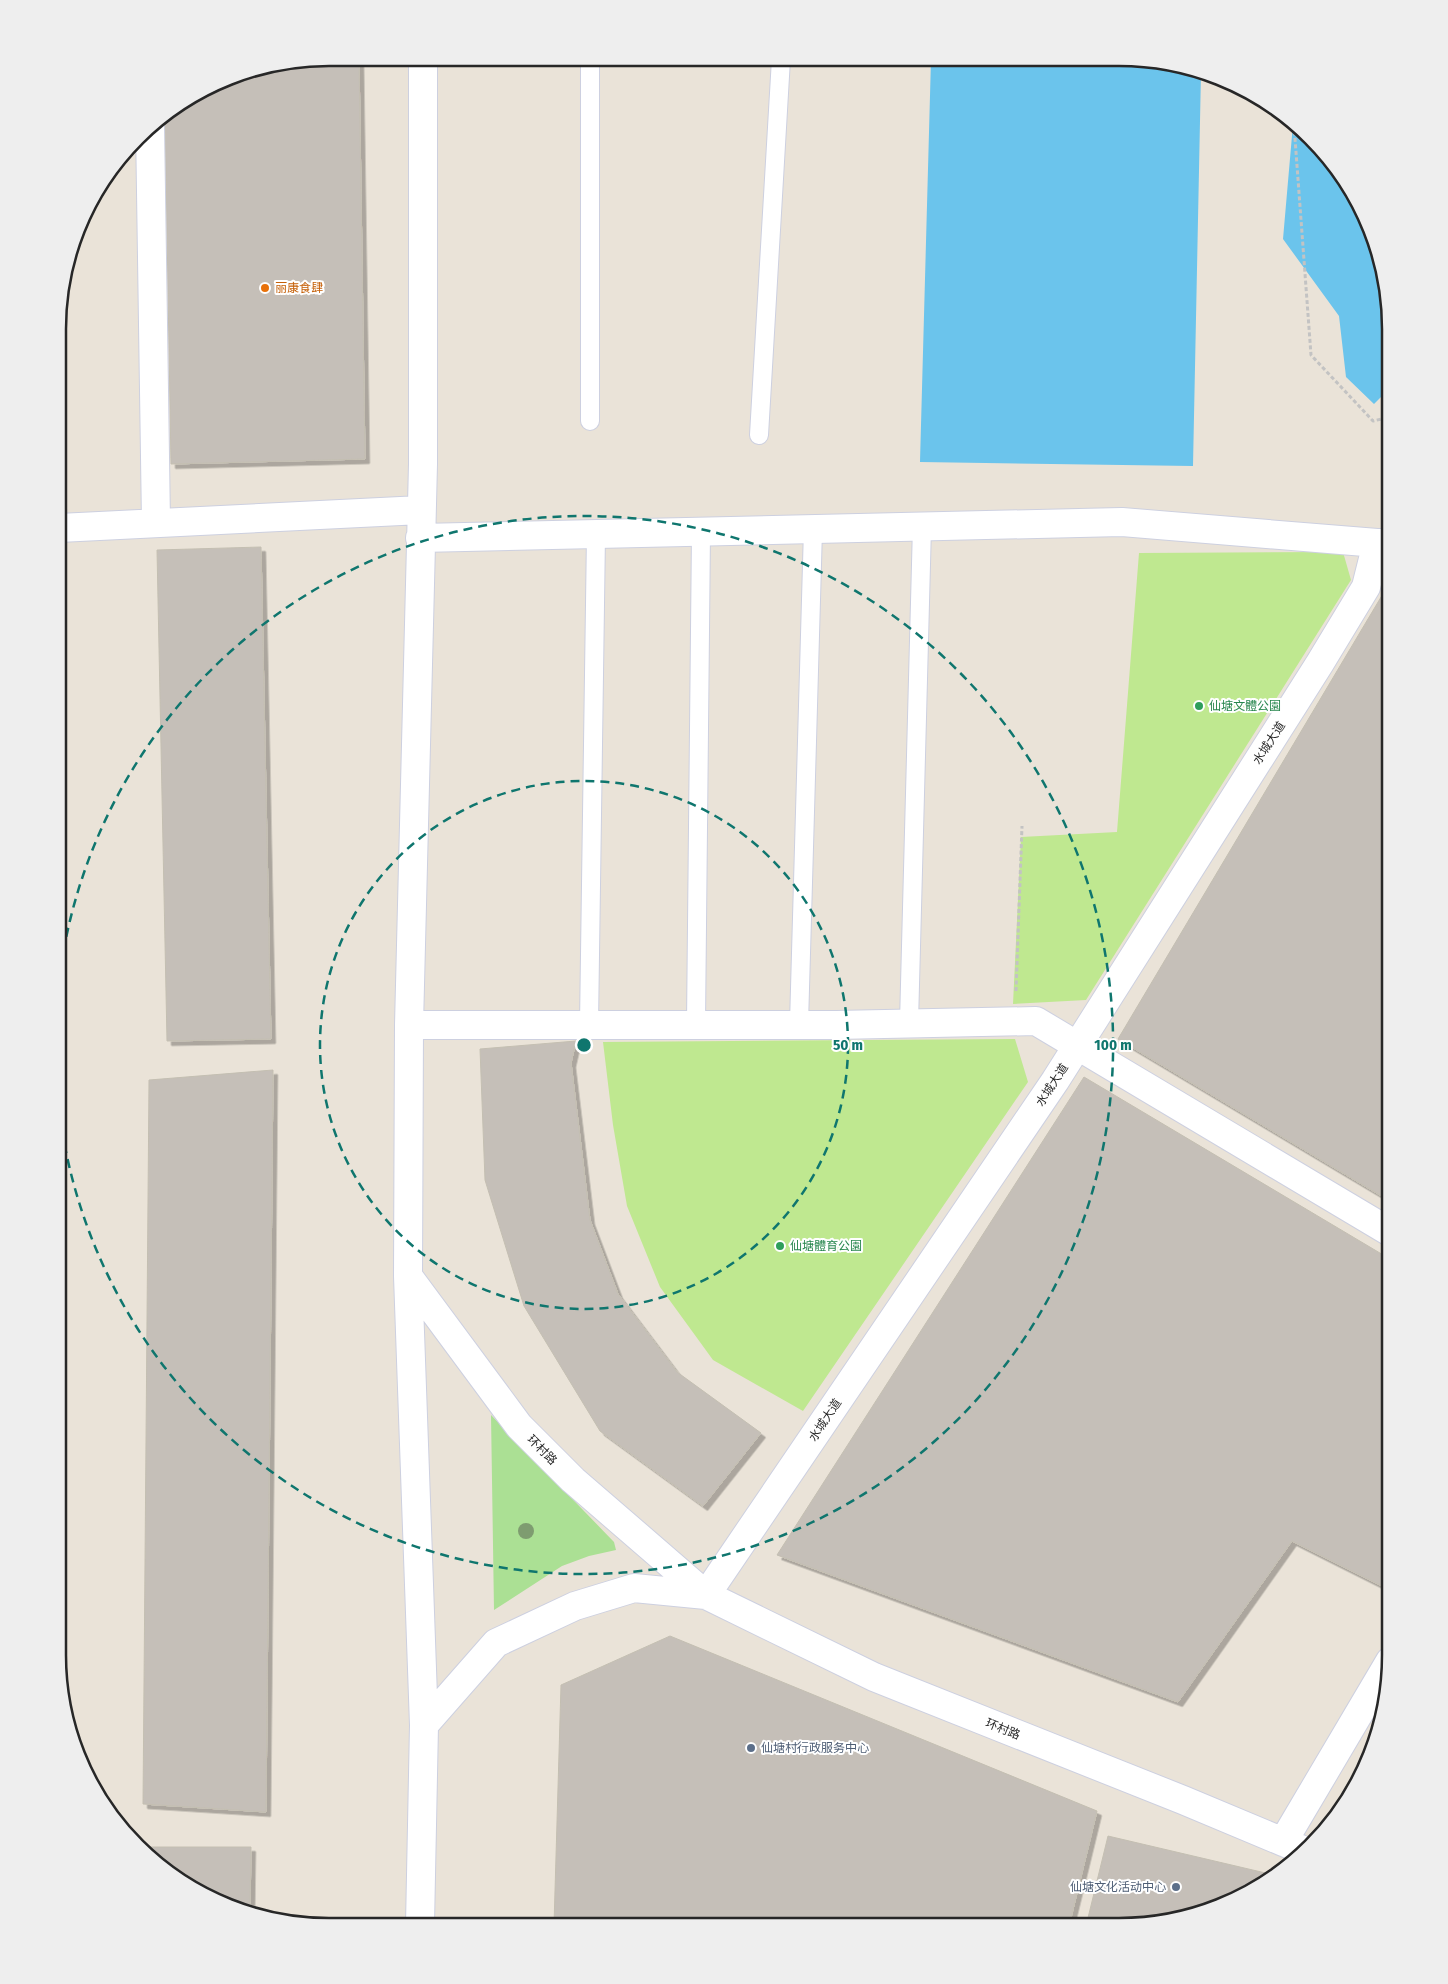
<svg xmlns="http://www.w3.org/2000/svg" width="1448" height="1984" viewBox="0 0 1448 1984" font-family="'Fira Sans Condensed','Noto Sans SC',sans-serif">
	<defs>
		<filter id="shadow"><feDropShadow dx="4.5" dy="4.5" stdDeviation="0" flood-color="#0004"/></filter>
	</defs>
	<rect width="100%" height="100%" fill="#eae3d8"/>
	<path fill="#abe094" d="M 491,1415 L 614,1542 L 616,1550 L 589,1556 L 562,1566 L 494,1610 Z"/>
	<path fill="#bfe890" d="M 1343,552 L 1351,580 L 1086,1000 L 1013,1004 L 1021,837 L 1117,832 L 1139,553 Z
		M 1015,1039 L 1028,1082 L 803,1411 L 713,1360 L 660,1287 L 627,1206 L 613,1125 L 603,1042 Z"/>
	<path fill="#6bc4ec" d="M 931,59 L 1154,60 L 1201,72 L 1193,466 L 920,462 Z
		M 1293,124 L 1323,150 L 1362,209 L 1381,259 L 1390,329 L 1390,388 L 1374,404 L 1346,377 L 1339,316 L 1283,239 Z"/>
	<path fill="#c5bfb8" stroke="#c4bfb2" filter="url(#shadow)" d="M 329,58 L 359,58 L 365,459 L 171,464 L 165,116 L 242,72 Z
		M 261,547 L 271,1039 L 167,1041 L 157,550 Z
		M 1390,582 L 1390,1201 L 1118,1039 Z
		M 576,1041 L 571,1063 L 590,1220 L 618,1294 L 677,1372 L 761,1433 L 703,1506 L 600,1431 L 524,1306 L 485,1180 L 480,1049 Z
		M 273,1070 L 266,1812 L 143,1804 L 149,1080 Z
		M 1084,1077 L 1390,1259 L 1390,1590 L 1292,1541 L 1178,1702 L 777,1555 Z
		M 670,1636 L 1097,1811 L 1069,1926 L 554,1925 L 561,1685 Z
		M 1108,1836 L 1274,1875 L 1239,1898 L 1189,1917 L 1119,1926 L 1086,1926 Z
		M 139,1847 L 251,1847 L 250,1913 L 226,1906 L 178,1881 Z"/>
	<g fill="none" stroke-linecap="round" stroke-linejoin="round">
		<g stroke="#cdd0e0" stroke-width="20">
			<path id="lane" d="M 590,58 L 590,421
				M 759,435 L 781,59
				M 909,1023 L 922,526
				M 696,1024 L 701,532
				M 799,1024 L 813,529
				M 589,1025 L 596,534"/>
		</g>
		<g stroke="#cdd0e0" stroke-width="30">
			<path id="street" d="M 150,125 L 156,523
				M 59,528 L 421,510
				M 420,538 L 1122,522 L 1377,543
				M 409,1025 L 836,1025 L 1036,1021 L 1390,1232
				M 408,1276 L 519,1426 L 573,1480 L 706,1595 L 874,1677 L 1183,1800 L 1305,1851
				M 424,1725 L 496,1643 L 575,1606 L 634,1588 L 706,1595 L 1055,1081 L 1320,663 L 1366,587 L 1377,543 L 1390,543
				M 1283,1842 L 1390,1661
				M 420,1925 L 424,1725 L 408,1276 L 409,1025 L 423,464 L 423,58"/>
		</g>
		<path stroke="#c3c3c3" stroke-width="3" stroke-dasharray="4 2.5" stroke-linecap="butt" d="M 1294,125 L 1311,355 L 1373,421 L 1390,417
			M 1016,991 L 1022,826"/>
		<use href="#lane" stroke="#fff" stroke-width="18"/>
		<use href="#street" stroke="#fff" stroke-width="28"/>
	</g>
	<circle fill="#7e9c70" cx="526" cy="1531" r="8"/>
	<g fill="none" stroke="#0f766e" stroke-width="2.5" stroke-dasharray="9 6">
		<circle cx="584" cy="1045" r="264"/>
		<path d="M59 981A529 529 0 1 1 59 1109"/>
	</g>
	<circle fill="#e8710a" stroke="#fff" stroke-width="2" cx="265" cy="288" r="5"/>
	<g fill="#2e9e5b" stroke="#fff" stroke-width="2">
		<circle cx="1199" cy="706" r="5"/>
		<circle cx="780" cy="1246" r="5"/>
	</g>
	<g fill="#5c6f8a" stroke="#fff" stroke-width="2">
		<circle cx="751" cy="1748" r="5"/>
		<circle cx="1176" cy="1887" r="5"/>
	</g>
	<g text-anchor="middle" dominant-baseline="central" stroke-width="4" stroke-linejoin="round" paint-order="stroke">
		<g font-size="12" fill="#c56008" stroke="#fff" text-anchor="start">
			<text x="275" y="288">丽康食肆</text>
		</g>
		<g font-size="12" fill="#27864d" stroke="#fff" text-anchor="start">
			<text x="1209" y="706">仙塘文體公園</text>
			<text x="790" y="1246">仙塘體育公園</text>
		</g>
		<g font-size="12" fill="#272727" stroke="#fff">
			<text transform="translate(1269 743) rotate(-57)">水城大道</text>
			<text transform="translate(1052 1085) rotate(-57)">水城大道</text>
			<text transform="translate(825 1420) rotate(-56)">水城大道</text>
			<text transform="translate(542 1450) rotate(45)">环村路</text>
			<text transform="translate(1003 1729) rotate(22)">环村路</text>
		</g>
		<g font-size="12" fill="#4e5e75" stroke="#fff" text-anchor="start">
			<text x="761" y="1748">仙塘村行政服务中心</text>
			<text x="1166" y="1887" text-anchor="end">仙塘文化活动中心</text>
		</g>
	</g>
	<path d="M0 0H1448V1984H0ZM329 66H1119A263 263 0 0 1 1382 329V1655A263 263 0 0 1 1119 1918H329A263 263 0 0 1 66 1655V329A263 263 0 0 1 329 66Z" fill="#eee" fill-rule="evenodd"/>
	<path fill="none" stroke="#272727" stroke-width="2.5" d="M329 66H1119A263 263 0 0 1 1382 329V1655A263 263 0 0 1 1119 1918H329A263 263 0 0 1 66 1655V329A263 263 0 0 1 329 66Z"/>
	<circle cx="584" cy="1045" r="8" fill="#0f766e" stroke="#fff" stroke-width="2.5"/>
	<g font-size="15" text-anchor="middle" font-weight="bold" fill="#0f766e" stroke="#fff" stroke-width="4" stroke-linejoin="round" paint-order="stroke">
		<text x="848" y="1050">50 m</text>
		<text x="1113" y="1050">100 m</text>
	</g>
</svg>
